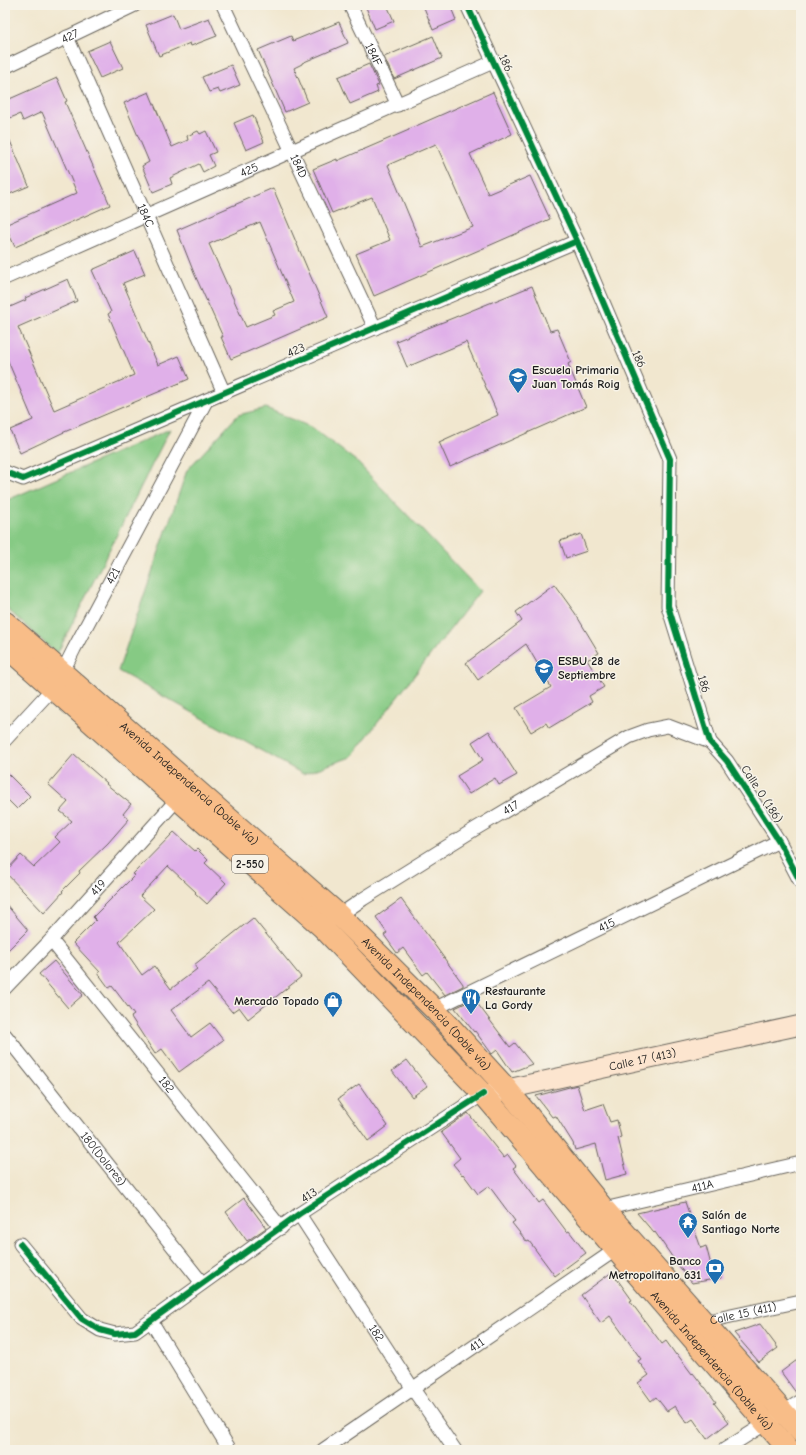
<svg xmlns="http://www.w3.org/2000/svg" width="806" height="1455" viewBox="0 0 806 1455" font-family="'Comic Neue',sans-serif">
	<rect width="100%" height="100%" fill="#f7f3e8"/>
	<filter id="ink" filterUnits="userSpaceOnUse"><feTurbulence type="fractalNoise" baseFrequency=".025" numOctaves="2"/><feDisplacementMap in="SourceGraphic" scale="8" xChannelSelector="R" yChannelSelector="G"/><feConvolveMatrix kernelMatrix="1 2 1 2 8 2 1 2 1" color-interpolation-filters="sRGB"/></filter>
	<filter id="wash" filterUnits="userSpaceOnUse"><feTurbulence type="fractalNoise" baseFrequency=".012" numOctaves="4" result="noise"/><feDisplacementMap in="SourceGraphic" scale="16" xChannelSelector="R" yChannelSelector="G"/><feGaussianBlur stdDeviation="0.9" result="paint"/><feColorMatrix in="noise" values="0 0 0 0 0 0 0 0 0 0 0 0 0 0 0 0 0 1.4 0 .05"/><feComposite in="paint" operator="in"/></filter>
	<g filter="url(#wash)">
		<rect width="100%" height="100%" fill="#f1e7cf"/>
		<path fill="#86ca84" stroke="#517350" d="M 266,408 L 313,428 L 356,461 L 480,591 L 351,757 L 303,774 L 118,671 L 187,470 L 238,415 Z
			M 170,429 L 57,654 L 5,607 L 5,501 Z"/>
		<g id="blocks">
			<path fill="#e0b0e9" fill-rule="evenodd" d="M 365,5 L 387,5 L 394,21 L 375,29 Z
				M 423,5 L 450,5 L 456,20 L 433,30 Z
				M 173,14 L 179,29 L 209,18 L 217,36 L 191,46 L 190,43 L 159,56 L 146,25 Z
				M 339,22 L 348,43 L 302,63 L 302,64 L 294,68 L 308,102 L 285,112 L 258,50 L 291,36 L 293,41 Z
				M 433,36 L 442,58 L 394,79 L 384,57 Z
				M 110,41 L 123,68 L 100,78 L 87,51 Z
				M 369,64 L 379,85 L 376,86 L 378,92 L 350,104 L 338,77 Z
				M 231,65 L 240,85 L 220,93 L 218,89 L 209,92 L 202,77 Z
				M 57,78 L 67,101 L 65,102 L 110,205 L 15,247 L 5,225 L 77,193 L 42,112 L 23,121 L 20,114 L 5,120 L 5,101 Z
				M 149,92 L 172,147 L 188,140 L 187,136 L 198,131 L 200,134 L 206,131 L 216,152 L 209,155 L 214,166 L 203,172 L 199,164 L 170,178 L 172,184 L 153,192 L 142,166 L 149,162 L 124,103 Z
				M 493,92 L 512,134 L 470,154 L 488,194 L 530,176 L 550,219 L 374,296 L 356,254 L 390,240 L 372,197 L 332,213 L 313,169 L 337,159 L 337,161 L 409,130 L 409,129 ZM 436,144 L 473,227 L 422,247 L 388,165 Z
				M 253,115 L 264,142 L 246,150 L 234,123 Z
				M 5,129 L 29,186 L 5,196 Z
				M 273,188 L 328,317 L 231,359 L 221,337 L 223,337 L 194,273 L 177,230 ZM 260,222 L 294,302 L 273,311 L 275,315 L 246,327 L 209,244 Z
				M 135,251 L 145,274 L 123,283 L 158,365 L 179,356 L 189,379 L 62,433 L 20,453 L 10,430 L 33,420 L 5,354 L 5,296 L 10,307 L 26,300 L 25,298 L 68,279 L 77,301 L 18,327 L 54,410 L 134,375 L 108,314 L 111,312 L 92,270 Z
				M 532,286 L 550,331 L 557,329 L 571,362 L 568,364 L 586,407 L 450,467 L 439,442 L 498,415 L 466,342 L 407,367 L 396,341 Z
				M 581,534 L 587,551 L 566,558 L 560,541 Z
				M 554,584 L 575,613 L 599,653 L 587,660 L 604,687 L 589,696 L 592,702 L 549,728 L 546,723 L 531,732 L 516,708 L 551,687 L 526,644 L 478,680 L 466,663 L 522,621 L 516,612 Z
				M 489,731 L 517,775 L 499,785 L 495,778 L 469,794 L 457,776 L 483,760 L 472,742 Z
				M 74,754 L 107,783 L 106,784 L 131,804 L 123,814 L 129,819 L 108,843 L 79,871 L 80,873 L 62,891 L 63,892 L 44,913 L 5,872 L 21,855 L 34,867 L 60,842 L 55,837 L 72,821 L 60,811 L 68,802 L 48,784 Z
				M 5,771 L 30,796 L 17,809 L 5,797 Z
				M 174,832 L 195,851 L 197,849 L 208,860 L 205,863 L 226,883 L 207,904 L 195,893 L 196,892 L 168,866 L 140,896 L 154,909 L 119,942 L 142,975 L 154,966 L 171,989 L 197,969 L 194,965 L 253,918 L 301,977 L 248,1019 L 239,1007 L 232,1012 L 208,983 L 171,1010 L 191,1037 L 210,1023 L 223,1040 L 179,1072 L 162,1049 L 155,1054 L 131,1017 L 134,1015 L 112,986 L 109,988 L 98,973 L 100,972 L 73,943 L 96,920 L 93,917 L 135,875 L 133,874 Z
				M 401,899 L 463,984 L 463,986 L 445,995 L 427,972 L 423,975 L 403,948 L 397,953 L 384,935 L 387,933 L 376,917 Z
				M 5,903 L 27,929 L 27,931 L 5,953 Z
				M 54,961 L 83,995 L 68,1008 L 39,974 Z
				M 474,999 L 510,1047 L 515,1043 L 532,1064 L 512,1072 L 497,1050 L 492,1054 L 475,1031 L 474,1032 L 455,1008 Z
				M 407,1060 L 427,1086 L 412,1097 L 392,1071 Z
				M 359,1084 L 388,1126 L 368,1141 L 338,1099 Z
				M 577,1085 L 585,1110 L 603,1104 L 610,1122 L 617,1120 L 621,1137 L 618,1138 L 627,1174 L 605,1180 L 596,1144 L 575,1150 L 573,1143 L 556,1116 L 552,1117 L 536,1096 Z
				M 468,1113 L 504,1158 L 508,1155 L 516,1166 L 513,1168 L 539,1203 L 543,1200 L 567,1232 L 569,1231 L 586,1253 L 555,1276 L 529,1241 L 527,1242 L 512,1223 L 515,1221 L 489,1186 L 478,1194 L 463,1174 L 462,1175 L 453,1164 L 460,1158 L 441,1132 Z
				M 244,1198 L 266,1228 L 247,1241 L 226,1212 Z
				M 685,1202 L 701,1248 L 706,1246 L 711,1265 L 718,1264 L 721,1278 L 692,1283 L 675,1261 L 655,1232 L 654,1233 L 637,1213 Z
				M 612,1272 L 632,1300 L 630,1301 L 662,1344 L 666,1341 L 676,1355 L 677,1354 L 692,1374 L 693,1373 L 704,1387 L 705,1387 L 716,1402 L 714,1403 L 729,1422 L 707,1439 L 693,1419 L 687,1423 L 675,1406 L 667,1411 L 656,1397 L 651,1401 L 638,1383 L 649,1375 L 638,1361 L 641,1359 L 610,1316 L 601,1323 L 581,1295 Z
				M 760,1324 L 778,1348 L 759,1362 L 734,1333 Z
				M 801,1357 L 801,1393 L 797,1394 L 781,1372 Z"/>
		</g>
	</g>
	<g filter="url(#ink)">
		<use href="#blocks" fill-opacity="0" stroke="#67635b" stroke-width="1"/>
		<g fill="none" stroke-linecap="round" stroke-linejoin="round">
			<g stroke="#67635b" stroke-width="15">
				<g id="street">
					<path id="s1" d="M 223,5 L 375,328"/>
					<path id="s2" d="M 350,5 L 398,105"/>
					<path d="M 467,5 L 577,241 L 670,459 L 668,606 L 710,742 L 727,761 L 779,841 L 801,883"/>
					<path id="s3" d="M 67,37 L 224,393"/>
					<path id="s4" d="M 5,67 L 135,5"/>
					<path id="s5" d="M 5,278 L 493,62"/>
					<path d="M 5,472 L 23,479 L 577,241"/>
					<path id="s6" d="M 5,740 L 52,689 L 62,673 L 74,649 L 206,401"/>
					<path id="s7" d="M 334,919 L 363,899 L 475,829 L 629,737 L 648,730 L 668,726 L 710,742"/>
					<path id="s8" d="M 51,940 L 281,1228"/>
					<path id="s9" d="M 5,988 L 51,940 L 182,794"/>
					<path id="s10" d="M 434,1009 L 779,841"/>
					<path id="s11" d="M 5,1035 L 202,1283"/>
					<path id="s12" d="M 604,1209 L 801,1163"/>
					<path id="s13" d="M 299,1214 L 413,1389 L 455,1450"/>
					<path d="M 20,1244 L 82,1319 L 100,1330 L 115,1334 L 135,1332 L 299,1214 L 483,1094"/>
					<path d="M 151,1321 L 230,1450"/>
					<path id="s14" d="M 699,1325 L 703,1322 L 801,1301"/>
					<path id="s15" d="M 323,1450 L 621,1246"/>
					<path d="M 724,1450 L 801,1401"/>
				</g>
			</g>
			<g stroke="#67635b" stroke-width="21">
				<g id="secondary">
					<path id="s16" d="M 494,1092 L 801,1025"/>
				</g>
			</g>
			<g stroke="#67635b" stroke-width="23">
				<g id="primary">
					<path id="s17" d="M 5,622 L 339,915 L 434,1009 L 507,1089 L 604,1209 L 801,1432"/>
					<path id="s18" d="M 5,646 L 323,928 L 483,1094 L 616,1250 L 789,1450"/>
				</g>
			</g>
			<use href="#street" stroke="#fff" stroke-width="13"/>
			<use href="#secondary" stroke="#fce5cf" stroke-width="19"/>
			<use href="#primary" stroke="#f8bd88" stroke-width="21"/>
			<g stroke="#f7f3e8" stroke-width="8">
				<path id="cycleway" d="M 467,5 L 577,241 L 670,459 L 668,606 L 710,742 L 727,761 L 779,841 L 801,883
					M 5,472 L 23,479 L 577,241
					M 20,1244 L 82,1319 L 100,1330 L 115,1334 L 135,1332 L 299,1214 L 483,1094"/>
			</g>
			<use href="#cycleway" stroke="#00873e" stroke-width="6"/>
		</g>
	</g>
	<defs>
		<g id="school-pin" transform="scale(1)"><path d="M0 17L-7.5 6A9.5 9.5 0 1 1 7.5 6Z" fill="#1f6fb2" stroke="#f7f3e8"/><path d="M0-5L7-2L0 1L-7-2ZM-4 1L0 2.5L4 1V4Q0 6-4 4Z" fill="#fff"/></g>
		<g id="restaurant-pin" transform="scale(1)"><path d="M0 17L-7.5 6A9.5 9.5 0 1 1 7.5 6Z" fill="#1f6fb2" stroke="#f7f3e8"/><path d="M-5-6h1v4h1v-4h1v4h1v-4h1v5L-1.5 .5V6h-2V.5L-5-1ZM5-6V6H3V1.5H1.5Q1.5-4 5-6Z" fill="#fff"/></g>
		<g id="shop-pin" transform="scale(1)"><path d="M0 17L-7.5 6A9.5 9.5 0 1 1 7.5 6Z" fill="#1f6fb2" stroke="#f7f3e8"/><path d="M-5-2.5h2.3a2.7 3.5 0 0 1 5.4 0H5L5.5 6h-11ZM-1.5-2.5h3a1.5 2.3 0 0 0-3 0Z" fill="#fff"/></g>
		<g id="temple-pin" transform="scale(1)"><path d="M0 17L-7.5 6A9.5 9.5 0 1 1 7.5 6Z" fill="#1f6fb2" stroke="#f7f3e8"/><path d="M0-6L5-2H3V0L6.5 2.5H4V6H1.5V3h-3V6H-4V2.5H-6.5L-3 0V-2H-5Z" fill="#fff"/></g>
		<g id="bank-pin" transform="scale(1)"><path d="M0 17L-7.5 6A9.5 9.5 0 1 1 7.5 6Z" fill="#1f6fb2" stroke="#f7f3e8"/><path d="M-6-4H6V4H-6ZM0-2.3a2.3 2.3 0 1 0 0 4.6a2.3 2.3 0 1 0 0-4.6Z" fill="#fff"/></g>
	</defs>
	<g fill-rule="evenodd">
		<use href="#school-pin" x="518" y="377"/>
		<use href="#school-pin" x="544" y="668"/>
		<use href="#restaurant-pin" x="471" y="998"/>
		<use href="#shop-pin" x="333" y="1001"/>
		<use href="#temple-pin" x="688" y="1222"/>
		<use href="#bank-pin" x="715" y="1268"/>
	</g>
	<g text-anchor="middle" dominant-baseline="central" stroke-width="3" stroke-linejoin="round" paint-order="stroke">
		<rect fill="#f7f3e8" stroke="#5e5c59" stroke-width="1" x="232" y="855" width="36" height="18" rx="3"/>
		<g font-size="11" font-weight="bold" fill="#1c1c1c">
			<text x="250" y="864">2-550</text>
		</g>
		<g font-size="12" fill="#1c1c1c" stroke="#f7f3e8">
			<text stroke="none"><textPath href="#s4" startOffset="72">427</textPath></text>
			<text stroke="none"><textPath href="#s2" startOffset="55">184F</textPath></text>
			<text transform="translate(506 63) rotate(65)">186</text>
			<text stroke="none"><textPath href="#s1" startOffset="178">184D</textPath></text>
			<text stroke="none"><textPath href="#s5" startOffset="267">425</textPath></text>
			<text stroke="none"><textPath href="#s3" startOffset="195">184C</textPath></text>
			<text transform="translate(296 350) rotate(-23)">423</text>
			<text transform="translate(639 359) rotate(67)">186</text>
			<text stroke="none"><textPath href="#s6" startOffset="198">421</textPath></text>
			<text transform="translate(704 684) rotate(73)">186</text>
			<text stroke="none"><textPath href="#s17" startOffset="245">Avenida Independencia (Doble vía)</textPath></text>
			<text transform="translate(762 794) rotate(57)">Calle 0 (186)</text>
			<text stroke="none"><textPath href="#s7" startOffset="209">417</textPath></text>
			<text stroke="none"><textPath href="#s9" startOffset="137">419</textPath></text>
			<text stroke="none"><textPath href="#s10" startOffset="192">415</textPath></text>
			<text stroke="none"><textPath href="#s17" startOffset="569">Avenida Independencia (Doble vía)</textPath></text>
			<text stroke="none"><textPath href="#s16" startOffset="152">Calle 17 (413)</textPath></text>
			<text stroke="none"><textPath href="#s8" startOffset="185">182</textPath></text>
			<text stroke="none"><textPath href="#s11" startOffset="158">180(Dolores)</textPath></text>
			<text stroke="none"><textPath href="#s12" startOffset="101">411A</textPath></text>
			<text transform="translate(309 1195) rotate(-33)">413</text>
			<text stroke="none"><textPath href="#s14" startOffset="46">Calle 15 (411)</textPath></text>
			<text stroke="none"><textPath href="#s13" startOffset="142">182</textPath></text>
			<text stroke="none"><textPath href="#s15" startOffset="186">411</textPath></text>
			<text stroke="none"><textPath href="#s18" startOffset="1007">Avenida Independencia (Doble vía)</textPath></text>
		</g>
		<g font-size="12" font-weight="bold" fill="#1c1c1c" stroke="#f7f3e8" text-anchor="start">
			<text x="532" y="370">Escuela Primaria<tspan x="532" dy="14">Juan Tomás Roig</tspan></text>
			<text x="558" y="661">ESBU 28 de<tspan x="558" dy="14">Septiembre</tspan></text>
			<text x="485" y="991">Restaurante<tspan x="485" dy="14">La Gordy</tspan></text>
			<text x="319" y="1001" text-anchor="end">Mercado Topado</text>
			<text x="702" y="1215">Salón de<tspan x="702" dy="14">Santiago Norte</tspan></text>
			<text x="701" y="1261" text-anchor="end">Banco<tspan x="701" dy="14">Metropolitano 631</tspan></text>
		</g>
	</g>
	<rect width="806" height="1455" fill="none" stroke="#f7f3e8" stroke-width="20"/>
</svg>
